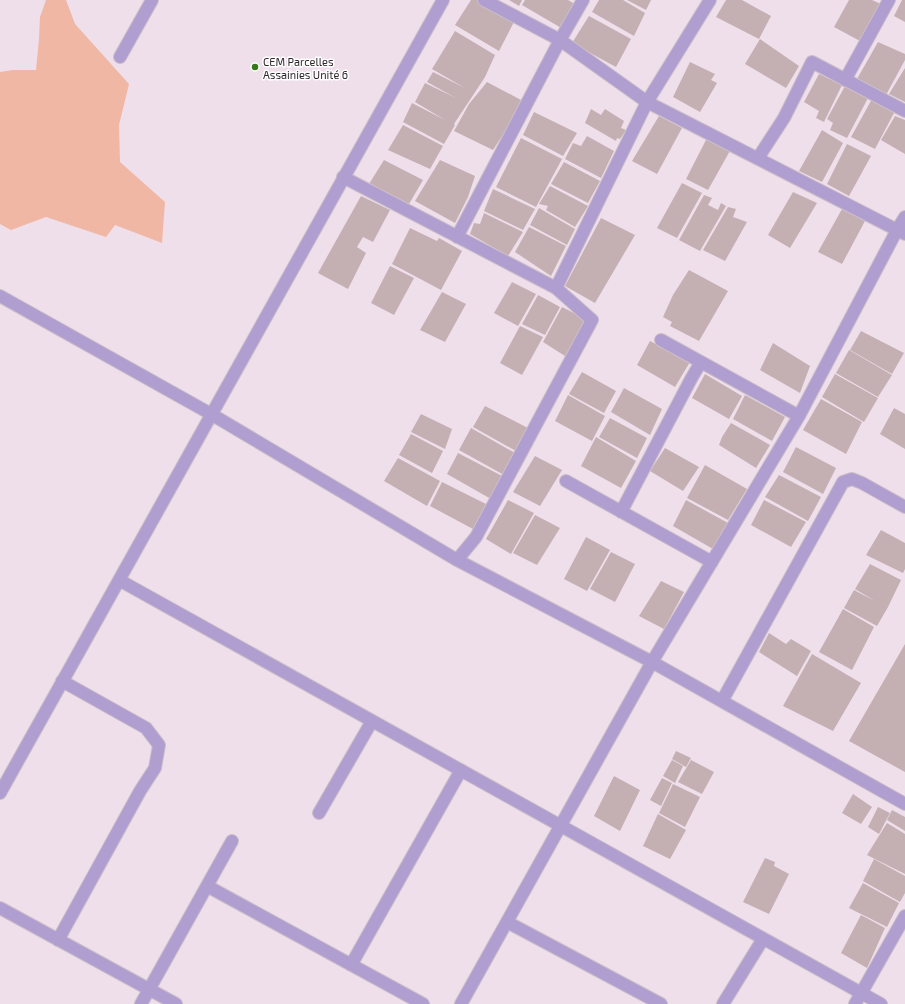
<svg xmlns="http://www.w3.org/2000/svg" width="905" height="1004" viewBox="0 0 905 1004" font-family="'Exo 2',sans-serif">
	<rect width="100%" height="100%" fill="#efdfeb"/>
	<path fill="#f0b7a4" d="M 46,0 L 66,0 L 75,24 L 129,84 L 119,125 L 120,162 L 165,202 L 162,243 L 115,225 L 106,237 L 46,217 L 11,230 L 0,224 L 0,72 L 13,70 L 36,70 L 39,39 L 40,17 Z"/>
	<path fill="#c4afb3" d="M 471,0 L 477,0 L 515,20 L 499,51 L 455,25 Z
		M 509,0 L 522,0 L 519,6 Z
		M 525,0 L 568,0 L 575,4 L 563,29 L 522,5 Z
		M 599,0 L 623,0 L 645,13 L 634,36 L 592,12 Z
		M 627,0 L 651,0 L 646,10 Z
		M 726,0 L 742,0 L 771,16 L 759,39 L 716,17 Z
		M 849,0 L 872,0 L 881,4 L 860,41 L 834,27 Z
		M 902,0 L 905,0 L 905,22 L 894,16 Z
		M 589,16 L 631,39 L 616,67 L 572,43 Z
		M 455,31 L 495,55 L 485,77 L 454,124 L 455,125 L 444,144 L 403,122 L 412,103 L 445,120 L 415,102 L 425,83 L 456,98 L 427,82 L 433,72 L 465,88 L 432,69 Z
		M 760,39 L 799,66 L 786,88 L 745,64 Z
		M 878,42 L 905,54 L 905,60 L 886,95 L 857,79 Z
		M 690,62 L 715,74 L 711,80 L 717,83 L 700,112 L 673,97 Z
		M 905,68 L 905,102 L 889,94 Z
		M 819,74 L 842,85 L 824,122 L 816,118 L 819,111 L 804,102 Z
		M 487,82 L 523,101 L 510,124 L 493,150 L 454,131 L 469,104 Z
		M 845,86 L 868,98 L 847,138 L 830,130 L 833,123 L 827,119 Z
		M 872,99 L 895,111 L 875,149 L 851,137 Z
		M 591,109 L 601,115 L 605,109 L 624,121 L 621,128 L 626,130 L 620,139 L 617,138 L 616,141 L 585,123 Z
		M 534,112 L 577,133 L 563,156 L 523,135 Z
		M 659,116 L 682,128 L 657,174 L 632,161 Z
		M 895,116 L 905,120 L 905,154 L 881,140 Z
		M 403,125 L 443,146 L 430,169 L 388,150 Z
		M 822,130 L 843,143 L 822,182 L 799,171 Z
		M 587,136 L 614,151 L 601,178 L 565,159 L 573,143 L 581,146 Z
		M 521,138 L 562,159 L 536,207 L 496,187 Z
		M 707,138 L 731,149 L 708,190 L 686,179 Z
		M 847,144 L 871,156 L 849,196 L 827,184 Z
		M 384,160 L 423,180 L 409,204 L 369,184 Z
		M 440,160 L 475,176 L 468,197 L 455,223 L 415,201 Z
		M 564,162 L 600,181 L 588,203 L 551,184 Z
		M 682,183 L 702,193 L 677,238 L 657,228 Z
		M 550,186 L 588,206 L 575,227 L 546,210 L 548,206 L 539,204 Z
		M 493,189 L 535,209 L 523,230 L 484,211 Z
		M 793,192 L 817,203 L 790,248 L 768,235 Z
		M 704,195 L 712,198 L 708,205 L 718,210 L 721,203 L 726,206 L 700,251 L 679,240 Z
		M 361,196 L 390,210 L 373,242 L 363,237 L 357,247 L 366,253 L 348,289 L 318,273 Z
		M 728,207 L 736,209 L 733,217 L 747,222 L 725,261 L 703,250 Z
		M 539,208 L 575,229 L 567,245 L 530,225 Z
		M 842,209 L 865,221 L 842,264 L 818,252 Z
		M 484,213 L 523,232 L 508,256 L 470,234 L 474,223 L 480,224 Z
		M 601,218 L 635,235 L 595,303 L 565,286 Z
		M 529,227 L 566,246 L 551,276 L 515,252 Z
		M 410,228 L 437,241 L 439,238 L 462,251 L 441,290 L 392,264 Z
		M 390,266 L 414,278 L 394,315 L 371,303 Z
		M 689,270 L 728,291 L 699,341 L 670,326 L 672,322 L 663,317 L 673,295 Z
		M 512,282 L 536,294 L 518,326 L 494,313 Z
		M 442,292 L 466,304 L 445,342 L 420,330 Z
		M 538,295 L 560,307 L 545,335 L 522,324 Z
		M 562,307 L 588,320 L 565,356 L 543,342 Z
		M 520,326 L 543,337 L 522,375 L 500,363 Z
		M 861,331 L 904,353 L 892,374 L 850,350 Z
		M 650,341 L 690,362 L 675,387 L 637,365 Z
		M 773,343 L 810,366 L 800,393 L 760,370 Z
		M 849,350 L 892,375 L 878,397 L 836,373 Z
		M 582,372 L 616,391 L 604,413 L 569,394 Z
		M 705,374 L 742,396 L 729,419 L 692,398 Z
		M 835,374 L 878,398 L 864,422 L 822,397 Z
		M 624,388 L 662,409 L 650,435 L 611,412 Z
		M 568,395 L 605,416 L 592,441 L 555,421 Z
		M 745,395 L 785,417 L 772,441 L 733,419 Z
		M 821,399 L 862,422 L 846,454 L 803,430 Z
		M 485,406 L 528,428 L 516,451 L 473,427 Z
		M 894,408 L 905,414 L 905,449 L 880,434 Z
		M 421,414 L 452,429 L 445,449 L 411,432 Z
		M 610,418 L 647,438 L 637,458 L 599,437 Z
		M 731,423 L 770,445 L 756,468 L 719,445 L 722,437 Z
		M 471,428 L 515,453 L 504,475 L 459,450 Z
		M 411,434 L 443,451 L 432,473 L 399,455 Z
		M 596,437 L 636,461 L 621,488 L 581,466 Z
		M 796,447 L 836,468 L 823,494 L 783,472 Z
		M 665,448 L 699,467 L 683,491 L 650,471 Z
		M 458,453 L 504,477 L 491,499 L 447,474 Z
		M 535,456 L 562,470 L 540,506 L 513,492 Z
		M 398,458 L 440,481 L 427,506 L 384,481 Z
		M 705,465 L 747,489 L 728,520 L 687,498 Z
		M 779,475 L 821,497 L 808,521 L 765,497 Z
		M 442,482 L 486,504 L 473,529 L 430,506 Z
		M 508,500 L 534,513 L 511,554 L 486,539 Z
		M 686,500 L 728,523 L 713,549 L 673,526 Z
		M 764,500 L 806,522 L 791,547 L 751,525 Z
		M 535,515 L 560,528 L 537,565 L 513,553 Z
		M 881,530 L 905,543 L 905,569 L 903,573 L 866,555 Z
		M 586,537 L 610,550 L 587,591 L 564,579 Z
		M 611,552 L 635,564 L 615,602 L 590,589 Z
		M 870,564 L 901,580 L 888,607 L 877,626 L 844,608 L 854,590 L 875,601 L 855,589 Z
		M 661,581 L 684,592 L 664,629 L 639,616 Z
		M 843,609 L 874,627 L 852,670 L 819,652 Z
		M 769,633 L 786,644 L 791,639 L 811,651 L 797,676 L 759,652 Z
		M 905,644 L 905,772 L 849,741 Z
		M 812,654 L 861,683 L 833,731 L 783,706 Z
		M 676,751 L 691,758 L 686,767 L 672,759 Z
		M 672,760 L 683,766 L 675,783 L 663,776 Z
		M 691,760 L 714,772 L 702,794 L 678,782 Z
		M 614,776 L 640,790 L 620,831 L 594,816 Z
		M 662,778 L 672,783 L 661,806 L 650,800 Z
		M 673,784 L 700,797 L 685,827 L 659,813 Z
		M 853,794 L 872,807 L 861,824 L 842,813 Z
		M 878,807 L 890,813 L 879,834 L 868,827 Z
		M 892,810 L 905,817 L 905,831 L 887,820 Z
		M 658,814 L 686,830 L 670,859 L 643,846 Z
		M 887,823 L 905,834 L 905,874 L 867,855 Z
		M 765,858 L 775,862 L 774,866 L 789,874 L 769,914 L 743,902 Z
		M 874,859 L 905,876 L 905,893 L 900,902 L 863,881 Z
		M 863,883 L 899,903 L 887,927 L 849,908 Z
		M 861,915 L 885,928 L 867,968 L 841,953 Z"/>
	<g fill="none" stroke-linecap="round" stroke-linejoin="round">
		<g stroke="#ccbec9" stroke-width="14">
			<path id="minor" d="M 484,0 L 560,40 L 647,102 L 905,234
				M 120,57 L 152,0
				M 845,80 L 889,0
				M 758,158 L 784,118 L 812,62 L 905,111
				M 343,177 L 556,288 L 592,320 L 476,537 L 457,560
				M 457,237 L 560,40 L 583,0
				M 556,288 L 647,102 L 710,0
				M 0,296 L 211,414 L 457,560 L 652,662 L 905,804
				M 661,340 L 799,416
				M 566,481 L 712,562
				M 621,512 L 691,379 L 701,362
				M 119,580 L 881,1004
				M 722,701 L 843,482 L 852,479 L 862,483 L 905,507
				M 0,793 C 148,529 294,264 443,0
				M 319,813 L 372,721
				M 207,886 L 423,1004
				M 0,908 L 176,1004
				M 507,922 L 661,1004
				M 58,940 L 140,791 L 155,768 L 159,745 L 146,728 L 62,681
				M 351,965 L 461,770
				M 141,1004 L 232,841
				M 461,1004 L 652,662 L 799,416 L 897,230 L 905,217
				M 723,1004 L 763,939
				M 855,1004 L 905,916"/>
		</g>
		<use href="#minor" stroke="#b09ed0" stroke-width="12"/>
	</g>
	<circle fill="#35791a" stroke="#fff" stroke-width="1.5" cx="255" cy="67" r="4"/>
	<g text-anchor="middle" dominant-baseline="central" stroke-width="3" stroke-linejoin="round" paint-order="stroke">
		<g font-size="11" fill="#2d272c" stroke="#fff" text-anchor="start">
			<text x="263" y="61">CEM Parcelles<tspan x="263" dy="13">Assainies Unité 6</tspan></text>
		</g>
	</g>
</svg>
